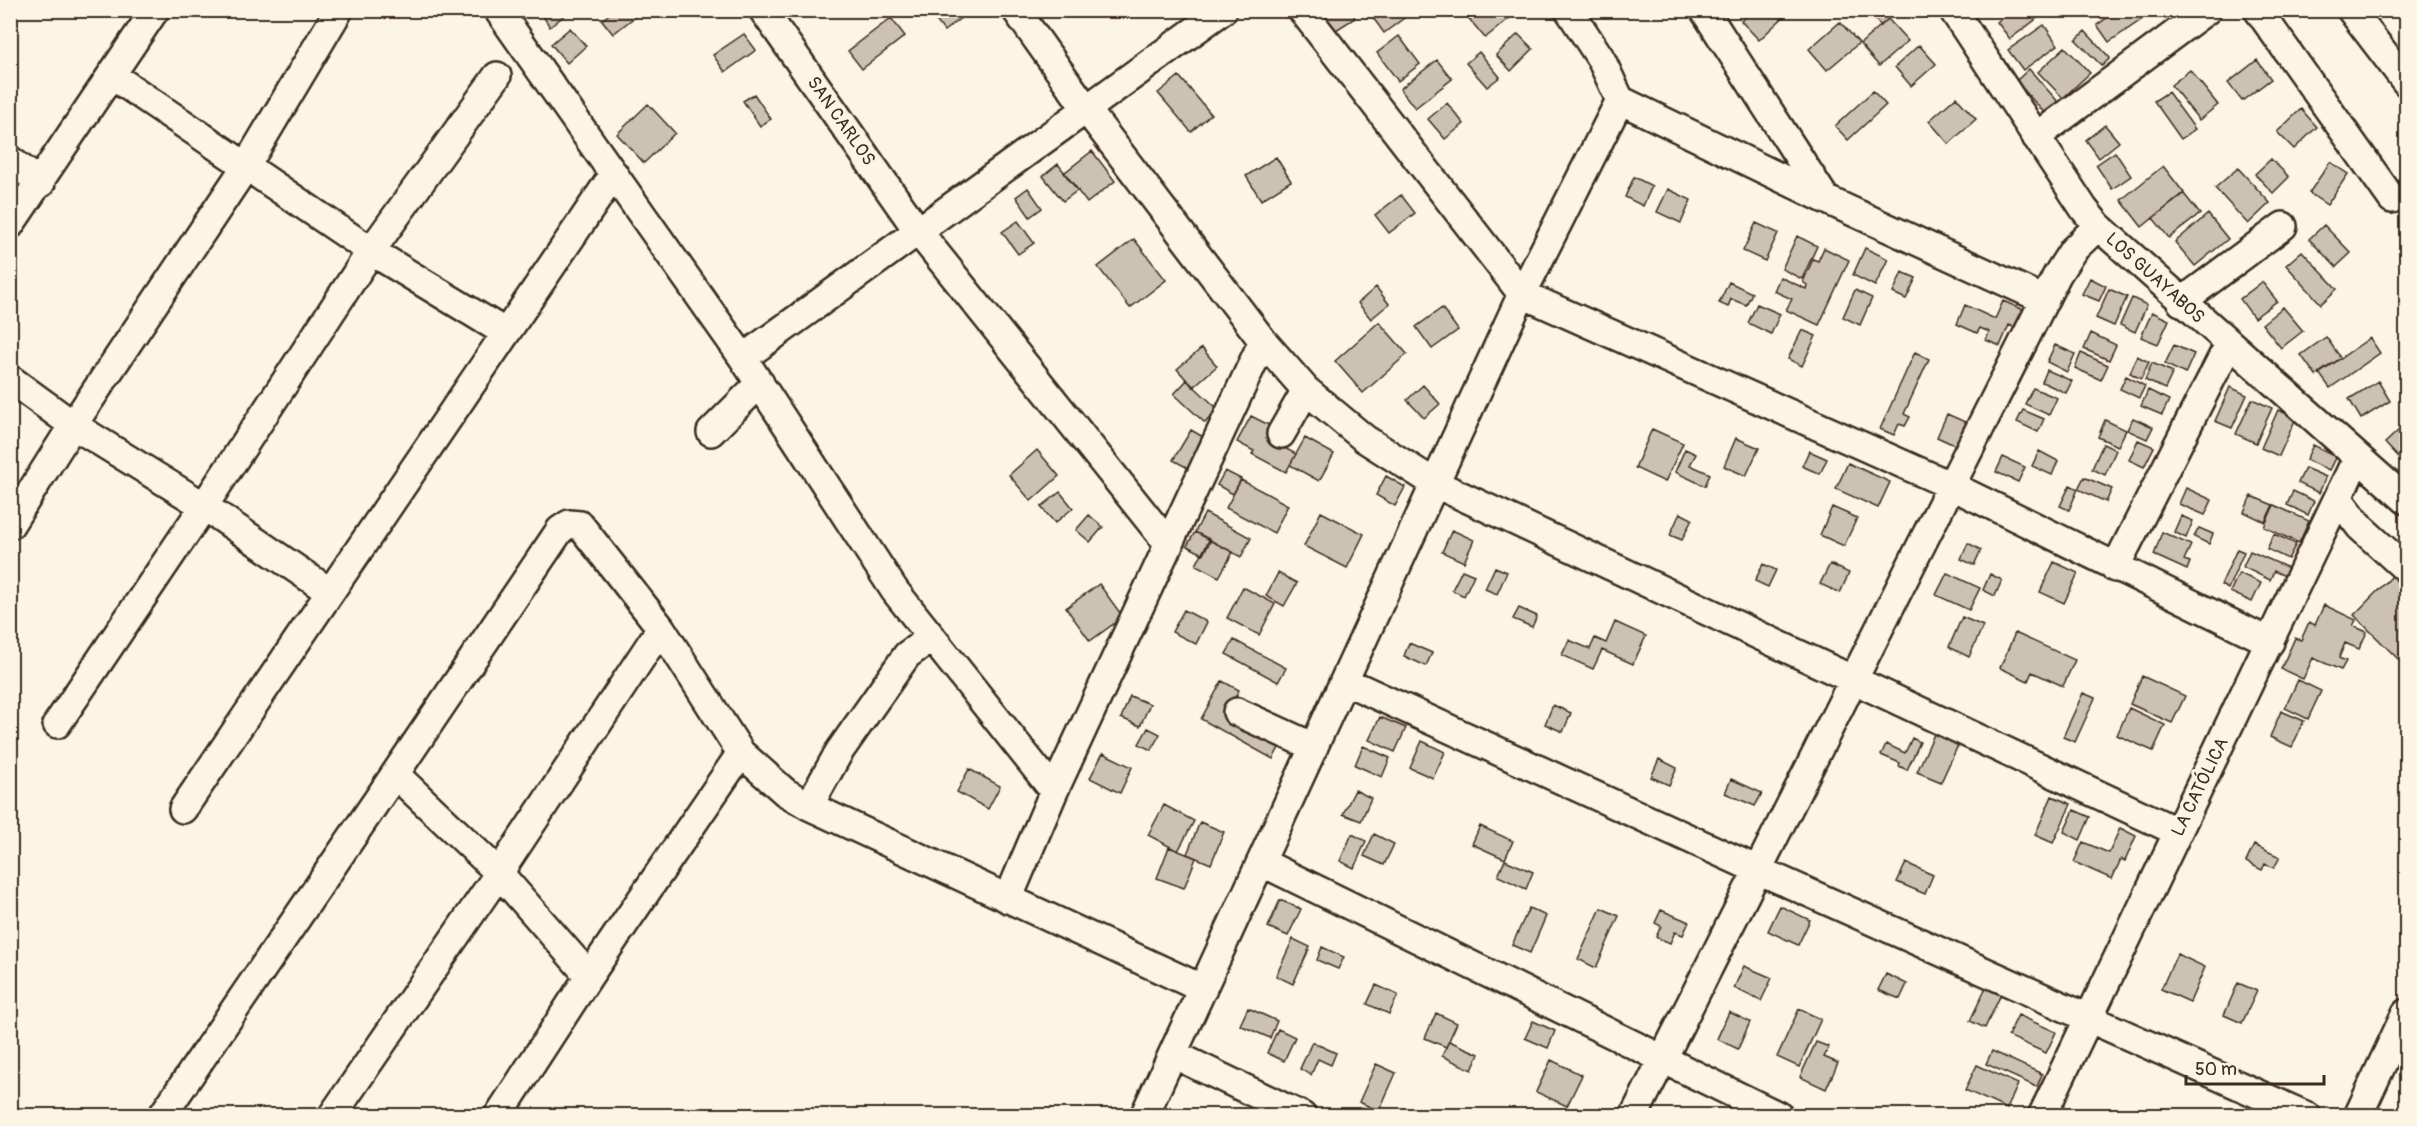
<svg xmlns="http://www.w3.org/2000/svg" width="2417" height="1126" viewBox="0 0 2417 1126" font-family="Pangolin,sans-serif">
	<rect width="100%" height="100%" fill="#fcf5e5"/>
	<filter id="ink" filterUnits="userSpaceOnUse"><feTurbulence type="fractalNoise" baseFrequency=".0167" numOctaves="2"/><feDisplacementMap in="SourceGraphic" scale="12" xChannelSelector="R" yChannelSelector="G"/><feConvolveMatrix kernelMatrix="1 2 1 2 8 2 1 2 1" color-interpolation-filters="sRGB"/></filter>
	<g filter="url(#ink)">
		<path fill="#ccc2b3" stroke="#3b2a1e" stroke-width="1.5" d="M 539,10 L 571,10 L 550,27 Z
			M 614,10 L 640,10 L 641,12 L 613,34 L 602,20 Z
			M 928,10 L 971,10 L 944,31 Z
			M 1319,10 L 1351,10 L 1355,18 L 1333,32 Z
			M 1377,10 L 1405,10 L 1408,15 L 1384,33 L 1371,15 Z
			M 1470,10 L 1516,10 L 1517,12 L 1485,38 L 1466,15 Z
			M 1752,10 L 1791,10 L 1759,40 L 1741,21 Z
			M 1866,10 L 1897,10 L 1881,26 Z
			M 2011,10 L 2028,10 L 2035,20 L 2010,39 L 1997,22 Z
			M 2118,10 L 2139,10 L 2144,18 L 2109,42 L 2097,25 Z
			M 891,18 L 905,36 L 862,69 L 848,51 Z
			M 1888,19 L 1908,41 L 1879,66 L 1860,44 Z
			M 1840,22 L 1859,43 L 1827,70 L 1809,49 Z
			M 2044,25 L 2058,45 L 2023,70 L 2008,50 Z
			M 570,28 L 586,46 L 567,63 L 551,44 Z
			M 2085,31 L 2110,58 L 2102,66 L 2076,40 Z
			M 744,34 L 756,50 L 725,72 L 713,55 Z
			M 1518,34 L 1533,49 L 1511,71 L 1496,55 Z
			M 1399,36 L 1420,64 L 1398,81 L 1377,53 Z
			M 1919,45 L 1936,64 L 1911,86 L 1895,67 Z
			M 2065,47 L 2090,73 L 2063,98 L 2038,72 Z
			M 1479,52 L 1500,77 L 1487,87 L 1466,63 Z
			M 1437,60 L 1452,79 L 1415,108 L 1400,89 Z
			M 2257,60 L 2271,79 L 2242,101 L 2228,83 Z
			M 2029,69 L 2060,104 L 2047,116 L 2016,81 Z
			M 2190,70 L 2218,105 L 2199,120 L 2171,85 Z
			M 1179,76 L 1211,114 L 1191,132 L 1158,93 Z
			M 1873,91 L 1886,105 L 1848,140 L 1835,126 Z
			M 2168,92 L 2195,129 L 2181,139 L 2154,101 Z
			M 754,94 L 771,119 L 760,126 L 743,101 Z
			M 1956,97 L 1976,119 L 1949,144 L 1929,121 Z
			M 1447,103 L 1464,124 L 1445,139 L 1428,119 Z
			M 648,104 L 675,133 L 644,163 L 617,134 Z
			M 2301,109 L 2317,127 L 2294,149 L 2277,132 Z
			M 2105,125 L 2119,142 L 2099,158 L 2086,140 Z
			M 1092,151 L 1115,181 L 1087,203 L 1064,173 Z
			M 2115,152 L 2131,176 L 2112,189 L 2096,165 Z
			M 1276,157 L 1291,181 L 1261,200 L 1246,176 Z
			M 2271,159 L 2289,177 L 2273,193 L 2255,174 Z
			M 2330,162 L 2348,174 L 2327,205 L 2309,193 Z
			M 1058,164 L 1078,190 L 1063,201 L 1043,176 Z
			M 2163,166 L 2184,193 L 2142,227 L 2121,200 Z
			M 2238,168 L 2270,203 L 2248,224 L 2215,188 Z
			M 1634,177 L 1652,186 L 1643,206 L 1625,197 Z
			M 1028,188 L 1042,208 L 1030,217 L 1016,197 Z
			M 1668,189 L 1691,200 L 1681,223 L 1657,212 Z
			M 2184,194 L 2200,214 L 2169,238 L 2153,218 Z
			M 1401,195 L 1415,213 L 1389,233 L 1375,215 Z
			M 2208,214 L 2228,239 L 2195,266 L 2175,242 Z
			M 1018,221 L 1034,243 L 1018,254 L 1002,232 Z
			M 1756,223 L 1778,233 L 1765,261 L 1743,251 Z
			M 2324,225 L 2351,253 L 2336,267 L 2309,239 Z
			M 1797,236 L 1817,246 L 1802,279 L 1782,269 Z
			M 1134,239 L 1166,280 L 1130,308 L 1098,267 Z
			M 1824,248 L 1849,260 L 1819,325 L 1786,310 L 1792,299 L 1774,291 L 1780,277 L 1806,289 L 1807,285 L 1803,282 L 1813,259 L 1818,261 Z
			M 1865,248 L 1888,259 L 1875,286 L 1853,275 Z
			M 2302,251 L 2337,289 L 2321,304 L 2286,265 Z
			M 1902,272 L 1916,278 L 1906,299 L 1893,293 Z
			M 2090,278 L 2106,286 L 2099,301 L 2082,294 Z
			M 1729,282 L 1752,293 L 1746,305 L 1731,299 L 1728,307 L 1719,303 Z
			M 2262,282 L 2277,301 L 2254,318 L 2240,299 Z
			M 1376,287 L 1389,304 L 1371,319 L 1358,303 Z
			M 2109,289 L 2127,297 L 2114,326 L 2096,318 Z
			M 1855,290 L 1872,298 L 1860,325 L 1843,317 Z
			M 2132,298 L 2147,305 L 2135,332 L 2120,325 Z
			M 2003,301 L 2024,310 L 2016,328 L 2009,325 L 2000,346 L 1986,340 L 1989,332 L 1980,328 L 1977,333 L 1957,324 L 1965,305 L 1995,319 Z
			M 1757,304 L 1780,314 L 1771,334 L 1748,323 Z
			M 2283,307 L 2303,331 L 2281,348 L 2262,324 Z
			M 1442,308 L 1458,330 L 1432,349 L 1416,327 Z
			M 2152,312 L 2169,320 L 2158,344 L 2141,337 Z
			M 1379,322 L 1407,354 L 1363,393 L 1335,361 Z
			M 1802,330 L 1816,336 L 1802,366 L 1788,359 Z
			M 2091,333 L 2116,345 L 2109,360 L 2084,349 Z
			M 2326,337 L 2341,358 L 2316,376 L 2301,355 Z
			M 2370,338 L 2380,353 L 2330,388 L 2319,373 Z
			M 2055,345 L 2075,354 L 2067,372 L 2047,362 Z
			M 2174,345 L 2194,354 L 2185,374 L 2165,364 Z
			M 1202,348 L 1217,366 L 1193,387 L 1177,369 Z
			M 1915,352 L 1929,359 L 1904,414 L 1910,417 L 1905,426 L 1899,424 L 1894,435 L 1880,429 Z
			M 2081,353 L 2108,365 L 2101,380 L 2075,368 Z
			M 2137,356 L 2149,362 L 2141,379 L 2130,373 Z
			M 2152,363 L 2173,372 L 2165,389 L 2145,380 Z
			M 2047,370 L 2072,381 L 2066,393 L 2042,382 Z
			M 2126,376 L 2145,386 L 2139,398 L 2120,389 Z
			M 1187,380 L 1218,409 L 1205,423 L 1174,394 Z
			M 2378,381 L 2390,401 L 2361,419 L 2349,399 Z
			M 1423,385 L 1440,404 L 1424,418 L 1407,400 Z
			M 2230,387 L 2247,395 L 2232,428 L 2215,421 Z
			M 2033,388 L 2057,398 L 2049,415 L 2025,404 Z
			M 2148,390 L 2169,400 L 2162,415 L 2141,406 Z
			M 2252,399 L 2272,408 L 2256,443 L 2236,434 Z
			M 2023,410 L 2044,419 L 2038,432 L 2017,422 Z
			M 2278,410 L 2296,418 L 2279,456 L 2261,448 Z
			M 1947,414 L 1972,425 L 1961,448 L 1937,437 Z
			M 1251,416 L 1277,429 L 1271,441 L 1296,454 L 1286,472 L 1252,454 L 1254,451 L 1237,442 Z
			M 2133,418 L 2153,427 L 2147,439 L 2127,430 Z
			M 2105,420 L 2126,430 L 2118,446 L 2098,437 Z
			M 1652,429 L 1683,443 L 1665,482 L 1635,468 Z
			M 2400,429 L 2406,436 L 2406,466 L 2385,443 Z
			M 1191,430 L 1205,438 L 1188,468 L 1173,460 Z
			M 1305,438 L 1334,454 L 1319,481 L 1290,465 Z
			M 1736,438 L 1759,448 L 1746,476 L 1724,466 Z
			M 2138,440 L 2154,447 L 2144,467 L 2129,460 Z
			M 2103,444 L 2116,450 L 2105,475 L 2092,469 Z
			M 2313,445 L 2336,456 L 2329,470 L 2306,460 Z
			M 1685,449 L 1696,454 L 1690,465 L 1710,474 L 1705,486 L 1675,472 Z
			M 1037,450 L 1059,476 L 1031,501 L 1009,475 Z
			M 1809,451 L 1827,459 L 1820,474 L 1802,466 Z
			M 2039,451 L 2058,461 L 2052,475 L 2032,466 Z
			M 2003,457 L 2025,467 L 2018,482 L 1996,472 Z
			M 1848,463 L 1890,482 L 1878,508 L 1836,489 Z
			M 2305,468 L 2326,477 L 2319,493 L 2298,483 Z
			M 1225,471 L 1241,479 L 1233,494 L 1217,485 Z
			M 1386,476 L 1405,487 L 1395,506 L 1376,495 Z
			M 2084,477 L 2112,489 L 2106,502 L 2078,489 Z
			M 1241,480 L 1288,505 L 1274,533 L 1226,508 Z
			M 2070,485 L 2078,489 L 2069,510 L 2060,506 Z
			M 2186,488 L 2212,500 L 2205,515 L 2179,504 Z
			M 2293,491 L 2314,501 L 2308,515 L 2287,505 Z
			M 1060,492 L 1073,508 L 1055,523 L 1041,507 Z
			M 2251,496 L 2273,505 L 2265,522 L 2244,512 Z
			M 2274,505 L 2309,521 L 2299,543 L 2264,527 Z
			M 1832,507 L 1857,518 L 1844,546 L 1820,535 Z
			M 1321,512 L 1364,534 L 1347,568 L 1304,546 Z
			M 1205,513 L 1251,538 L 1241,557 L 1195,532 Z
			M 1680,513 L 1692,519 L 1682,540 L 1670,535 Z
			M 1089,515 L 1103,527 L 1090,542 L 1076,530 Z
			M 2181,516 L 2193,521 L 2186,538 L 2174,532 Z
			M 2199,528 L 2213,534 L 2209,544 L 2194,537 Z
			M 1452,530 L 1474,540 L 1464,562 L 1442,552 Z
			M 1195,532 L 1211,540 L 1203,554 L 1187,546 Z
			M 2162,532 L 2191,545 L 2184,560 L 2190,562 L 2187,570 L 2154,555 Z
			M 2274,534 L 2296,544 L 2288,559 L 2267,549 Z
			M 1209,540 L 1233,552 L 1219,577 L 1196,565 Z
			M 1968,543 L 1981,550 L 1974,565 L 1961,559 Z
			M 2237,549 L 2244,552 L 2228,589 L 2221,585 Z
			M 2250,551 L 2291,569 L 2287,577 L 2274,571 L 2270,580 L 2243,567 Z
			M 2054,562 L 2078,573 L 2064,603 L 2040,592 Z
			M 1763,564 L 1776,570 L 1768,587 L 1755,581 Z
			M 1830,564 L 1849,573 L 1840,593 L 1820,584 Z
			M 1495,567 L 1507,572 L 1497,594 L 1485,589 Z
			M 1462,570 L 1474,575 L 1464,596 L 1452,590 Z
			M 2398,570 L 2406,578 L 2406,667 L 2354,615 Z
			M 1278,573 L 1297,583 L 1284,606 L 1266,596 Z
			M 1947,573 L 1980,588 L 1969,610 L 1936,595 Z
			M 2239,573 L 2261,583 L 2252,602 L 2230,592 Z
			M 1990,574 L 2002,580 L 1995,596 L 1983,590 Z
			M 1099,584 L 1123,617 L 1090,641 L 1066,608 Z
			M 1243,587 L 1275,604 L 1259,635 L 1227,618 Z
			M 2324,605 L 2356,620 L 2353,626 L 2367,632 L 2359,649 L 2345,643 L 2339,658 L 2346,661 L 2341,670 L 2313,658 L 2303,679 L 2281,669 L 2295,638 L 2301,640 L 2309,622 L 2315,625 Z
			M 1519,608 L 1537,616 L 1532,627 L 1513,619 Z
			M 1184,610 L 1207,622 L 1196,644 L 1172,632 Z
			M 1962,617 L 1983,626 L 1969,657 L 1949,647 Z
			M 1615,622 L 1646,636 L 1633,664 L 1602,650 L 1593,669 L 1562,655 L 1569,640 L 1590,649 L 1595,638 L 1606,643 Z
			M 2015,633 L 2075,660 L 2063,686 L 2032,672 L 2028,681 L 2000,668 Z
			M 1234,640 L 1286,668 L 1278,682 L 1226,654 Z
			M 1409,643 L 1432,653 L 1426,666 L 1404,656 Z
			M 2142,676 L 2185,696 L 2172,723 L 2130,704 Z
			M 2298,680 L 2321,691 L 2308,719 L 2285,708 Z
			M 1222,681 L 1239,690 L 1227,712 L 1282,742 L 1273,759 L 1201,719 Z
			M 2083,693 L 2095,698 L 2075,742 L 2063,737 Z
			M 1130,696 L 1150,704 L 1140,726 L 1121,718 Z
			M 1553,705 L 1571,713 L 1563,732 L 1545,724 Z
			M 2129,708 L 2165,725 L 2153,751 L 2117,735 Z
			M 2281,711 L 2304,721 L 2292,747 L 2270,737 Z
			M 1380,717 L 1406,728 L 1395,752 L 1369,740 Z
			M 1148,728 L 1160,734 L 1151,750 L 1139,744 Z
			M 1935,732 L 1959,743 L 1941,782 L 1917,772 Z
			M 1912,738 L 1920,742 L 1907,770 L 1899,766 L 1900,763 L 1881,755 L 1886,744 L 1905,753 Z
			M 1422,741 L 1445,752 L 1433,778 L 1410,768 Z
			M 1363,746 L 1390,758 L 1382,777 L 1355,765 Z
			M 1103,753 L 1132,767 L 1120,793 L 1090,778 Z
			M 1659,759 L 1677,768 L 1669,785 L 1651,777 Z
			M 969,769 L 1000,786 L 988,809 L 957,792 Z
			M 1731,779 L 1762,793 L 1755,806 L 1725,793 Z
			M 1355,790 L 1371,798 L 1361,821 L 1343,814 Z
			M 2052,796 L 2071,804 L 2053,843 L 2035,835 Z
			M 1164,805 L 1194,821 L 1178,851 L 1148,835 Z
			M 2074,810 L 2090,817 L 2080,840 L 2064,832 Z
			M 1200,822 L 1224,832 L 1211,864 L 1187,854 Z
			M 1480,826 L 1513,841 L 1505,859 L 1472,844 Z
			M 2120,828 L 2136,836 L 2125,861 L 2121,859 L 2112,879 L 2074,862 L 2083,842 L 2109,853 Z
			M 1352,834 L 1366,841 L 1354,868 L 1340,861 Z
			M 1374,834 L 1394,844 L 1384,865 L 1364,856 Z
			M 2254,845 L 2280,857 L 2274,868 L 2265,864 L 2262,870 L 2246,862 Z
			M 1169,847 L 1196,858 L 1184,888 L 1157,878 Z
			M 1505,860 L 1533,872 L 1526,889 L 1498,876 Z
			M 1906,863 L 1933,875 L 1925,894 L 1897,882 Z
			M 1280,900 L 1301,909 L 1288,936 L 1268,927 Z
			M 1780,906 L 1810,920 L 1798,945 L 1768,931 Z
			M 1529,908 L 1546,916 L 1530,953 L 1512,945 Z
			M 1601,908 L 1619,916 L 1596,968 L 1578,959 Z
			M 1661,910 L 1689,922 L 1683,935 L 1675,932 L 1670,943 L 1656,937 L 1661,926 L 1655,923 Z
			M 1293,939 L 1310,947 L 1293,984 L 1276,976 Z
			M 1322,947 L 1344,957 L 1338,969 L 1317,960 Z
			M 2177,954 L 2205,967 L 2190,1002 L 2161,989 Z
			M 1744,966 L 1772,978 L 1761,1001 L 1734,988 Z
			M 1886,974 L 1907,984 L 1900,999 L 1878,990 Z
			M 1988,983 L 2003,990 L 1985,1028 L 1970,1021 Z
			M 2238,983 L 2257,991 L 2242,1023 L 2224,1015 Z
			M 1376,985 L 1398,995 L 1389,1014 L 1367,1004 Z
			M 1248,1008 L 1277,1021 L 1270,1038 L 1240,1025 Z
			M 1799,1009 L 1821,1019 L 1799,1067 L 1777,1057 Z
			M 1729,1012 L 1750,1022 L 1738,1049 L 1717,1039 Z
			M 1436,1013 L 1457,1023 L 1446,1047 L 1425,1038 Z
			M 2018,1015 L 2056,1032 L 2046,1053 L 2008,1036 Z
			M 1533,1021 L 1555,1031 L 1548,1048 L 1525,1038 Z
			M 1278,1029 L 1295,1037 L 1284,1061 L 1267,1053 Z
			M 1449,1041 L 1479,1054 L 1472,1070 L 1442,1056 Z
			M 1312,1042 L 1336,1053 L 1331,1065 L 1318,1059 L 1311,1075 L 1300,1069 Z
			M 1816,1042 L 1829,1047 L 1824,1057 L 1838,1063 L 1826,1089 L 1800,1077 Z
			M 1992,1051 L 2042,1074 L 2037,1087 L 1986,1064 Z
			M 1551,1060 L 1582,1075 L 1567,1106 L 1536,1092 Z
			M 1376,1064 L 1396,1073 L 1379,1111 L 1359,1102 Z
			M 1977,1065 L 2018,1084 L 2007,1109 L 1965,1090 Z"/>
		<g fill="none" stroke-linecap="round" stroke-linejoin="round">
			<g stroke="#3b2a1e" stroke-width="32">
				<path id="minor" d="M 498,10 L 743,358 L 895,591 L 1054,791
					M 763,10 L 918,231 L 1169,545
					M 1016,10 L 1087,110 L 1263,341 L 1306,390 L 1365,439 L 1436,484 L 2178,832
					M 1302,10 L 1522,294 L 1952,486 L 2270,642
					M 1569,10 L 1601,59 L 1620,100 L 1825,199 L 2045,300
					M 1704,10 L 1825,198
					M 1953,10 L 2084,209 L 2098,226 L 2406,500
					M 2258,10 L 2392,199
					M 2351,10 L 2406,82
					M 113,76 L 371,251 L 506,333
					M 2036,137 L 2207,10
					M 10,160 L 41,183
					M 10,225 L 155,10
					M 2181,302 L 2283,226
					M 743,358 L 1223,10
					M 10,379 L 73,425 L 204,506 L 330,592
					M 711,432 L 760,383
					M 1281,434 L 1306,390
					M 2338,498 L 2360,527 L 2406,569
					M 10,525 L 73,425 L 246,166 L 339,10
					M 2115,568 L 2229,344
					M 1345,681 L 1758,870 L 2307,1116
					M 1237,712 L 1314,747
					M 57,724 L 204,506 L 371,251 L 497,76
					M 809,806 L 839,752 L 907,655 L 932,637
					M 183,809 L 614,174
					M 1261,862 L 1779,1116
					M 1008,899 L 1054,791 L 1263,341
					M 589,976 L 499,873 L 395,774 L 560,530 L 569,524 L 580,525 L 661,628
					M 1173,1054 L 1302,1116
					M 162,1116 L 395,774
					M 332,1116 L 499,873 L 661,628 L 741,753 L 785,792 L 809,806 L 1203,989
					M 498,1116 L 589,976 L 741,753
					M 1144,1116 L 1522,294 L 1620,100
					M 1634,1116 L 2057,275 L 2073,250 L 2098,226
					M 2042,1116 L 2357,458
					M 2358,1116 L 2406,1013"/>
			</g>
			<use href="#minor" stroke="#fcf5e5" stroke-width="27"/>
		</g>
	</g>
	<g text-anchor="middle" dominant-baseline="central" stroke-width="6" stroke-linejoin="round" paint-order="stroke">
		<g font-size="18" fill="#3b2a1e" stroke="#fcf5e5">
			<text transform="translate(841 121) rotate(55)">SAN CARLOS</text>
			<text transform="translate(2155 278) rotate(42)">LOS GUAYABOS</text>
			<text transform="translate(2200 787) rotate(-64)">LA CATÓLICA</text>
		</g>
	</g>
	<rect width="2417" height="1126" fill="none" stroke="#fcf5e5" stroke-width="36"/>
	<rect x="18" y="18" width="2381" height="1090" fill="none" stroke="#3b2a1e" stroke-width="2" filter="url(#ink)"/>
	<path d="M2186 1075v9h138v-9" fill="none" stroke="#3b2a1e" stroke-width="3"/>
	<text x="2195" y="1075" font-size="18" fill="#3b2a1e" stroke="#fcf5e5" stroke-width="4.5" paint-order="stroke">50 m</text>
</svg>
